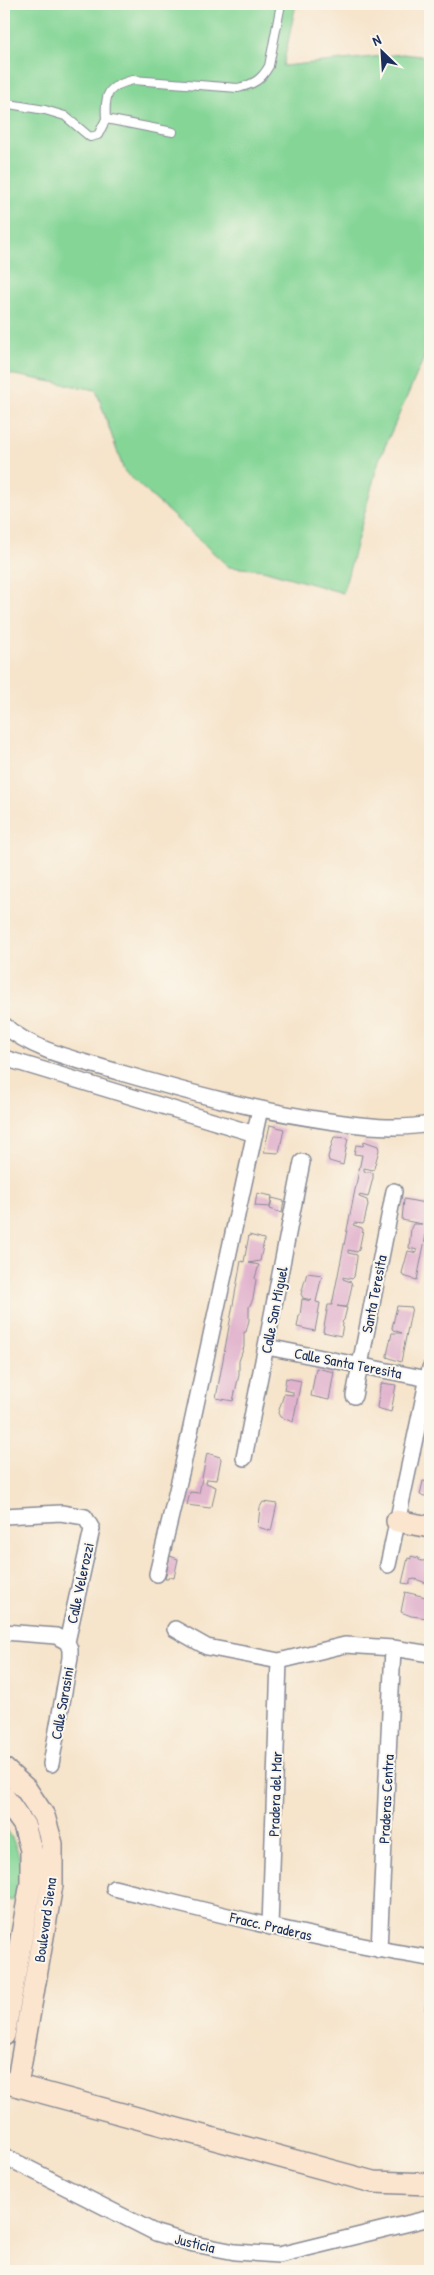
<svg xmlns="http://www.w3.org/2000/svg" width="434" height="2275" viewBox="0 0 434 2275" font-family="'Patrick Hand',sans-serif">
	<rect width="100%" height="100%" fill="#fbf7ec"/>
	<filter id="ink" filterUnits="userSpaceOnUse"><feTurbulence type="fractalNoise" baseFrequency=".02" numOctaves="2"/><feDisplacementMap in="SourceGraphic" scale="10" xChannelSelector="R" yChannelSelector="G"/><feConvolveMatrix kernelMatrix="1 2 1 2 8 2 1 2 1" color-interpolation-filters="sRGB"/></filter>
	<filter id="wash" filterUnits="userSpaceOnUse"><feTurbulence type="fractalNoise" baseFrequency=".0096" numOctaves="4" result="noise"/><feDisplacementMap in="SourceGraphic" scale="20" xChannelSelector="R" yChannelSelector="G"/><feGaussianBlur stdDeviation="1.12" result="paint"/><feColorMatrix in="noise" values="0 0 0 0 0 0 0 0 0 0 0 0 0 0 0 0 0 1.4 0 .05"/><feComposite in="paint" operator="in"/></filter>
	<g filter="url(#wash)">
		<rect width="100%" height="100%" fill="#f6e4cb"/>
		<path fill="#84d596" stroke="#50827a" d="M 4,4 L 296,4 L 283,66 L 403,54 L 430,57 L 430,344 L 379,460 L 343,593 L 263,570 L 229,567 L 124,471 L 96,390 L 4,373 Z
			M 4,1826 C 22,1849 23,1873 22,1901 L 4,1900 Z"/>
		<g id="blocks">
			<path fill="#e1b3cd" d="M 270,1125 L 284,1129 L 279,1153 L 264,1152 Z
				M 334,1137 L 348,1138 L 343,1165 L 329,1161 L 328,1157 Z
				M 364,1141 L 378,1146 L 379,1150 L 374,1168 L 373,1170 L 364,1168 L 364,1171 L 373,1173 L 373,1178 L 368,1197 L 359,1195 L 359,1197 L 367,1200 L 368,1205 L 364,1222 L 363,1224 L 354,1223 L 353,1225 L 362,1228 L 363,1230 L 359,1250 L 357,1252 L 348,1250 L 348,1253 L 357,1255 L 357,1258 L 354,1277 L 352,1279 L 343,1277 L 343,1279 L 351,1282 L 352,1285 L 348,1304 L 346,1307 L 337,1306 L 347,1308 L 344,1320 L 342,1322 L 343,1324 L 341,1336 L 323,1332 L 328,1305 L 332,1305 L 362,1155 L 354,1154 L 356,1145 L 363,1146 Z
				M 257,1193 L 272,1196 L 270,1207 L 255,1206 Z
				M 272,1198 L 284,1201 L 282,1213 L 270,1209 Z
				M 404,1199 L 430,1204 L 430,1225 L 428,1225 L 417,1280 L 403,1276 L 402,1273 L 408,1251 L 417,1253 L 417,1250 L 409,1248 L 411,1228 L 413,1224 L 422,1224 L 402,1220 Z
				M 249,1235 L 264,1239 L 264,1241 L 260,1261 L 249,1263 L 259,1265 L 255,1278 L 256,1280 L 253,1299 L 249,1307 L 249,1320 L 246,1332 L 244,1332 L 244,1347 L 239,1361 L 239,1375 L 233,1401 L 216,1398 L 241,1261 L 244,1262 Z
				M 307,1273 L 322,1275 L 316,1302 L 320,1303 L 315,1331 L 297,1327 L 299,1316 L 300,1316 L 302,1299 L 311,1301 L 312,1300 L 303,1298 L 301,1294 Z
				M 397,1306 L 412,1307 L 401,1362 L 387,1357 L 387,1355 L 392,1333 L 402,1333 L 393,1330 L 392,1328 Z
				M 316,1368 L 334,1372 L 329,1400 L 311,1396 Z
				M 286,1378 L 301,1381 L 293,1422 L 280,1417 L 278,1413 L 284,1394 L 293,1395 L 293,1392 L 284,1390 Z
				M 382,1383 L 396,1385 L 391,1412 L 377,1408 L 380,1387 Z
				M 207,1453 L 220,1457 L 221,1459 L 217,1480 L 207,1479 L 206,1483 L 216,1487 L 212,1506 L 210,1508 L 187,1505 L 190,1492 L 199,1493 Z
				M 423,1481 L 430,1482 L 430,1497 L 420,1495 Z
				M 263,1502 L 277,1504 L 271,1531 L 258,1527 L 260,1507 Z
				M 170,1556 L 178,1559 L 174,1578 L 169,1577 L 168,1579 L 165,1579 Z
				M 411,1556 L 419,1558 L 419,1560 L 422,1561 L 430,1560 L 429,1584 L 415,1579 L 410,1580 L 410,1584 L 402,1583 L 408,1558 L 411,1559 Z
				M 405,1592 L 430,1598 L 430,1620 L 428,1618 L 411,1616 L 401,1612 Z
				M 427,1984 L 430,1985 L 430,2010 L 425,2010 Z"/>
		</g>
	</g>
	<g filter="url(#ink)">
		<use href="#blocks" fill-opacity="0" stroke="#888a94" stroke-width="1"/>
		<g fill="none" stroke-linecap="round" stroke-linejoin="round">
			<g stroke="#888a94" stroke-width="10">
				<path id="lane" d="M 9,104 L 45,110 L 65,116 L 90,137 L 98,135 L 106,119
					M 173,132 L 106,119 C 104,93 108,86 133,80 L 238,88 C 254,84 261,80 269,66 L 281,4"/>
			</g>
			<g stroke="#888a94" stroke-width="18">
				<path id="street" d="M 4,1025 C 32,1051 82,1061 118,1072 C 187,1092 257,1111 329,1121 C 363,1126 396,1130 430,1124
					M 4,1058 L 255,1134
					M 267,1347 L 428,1379
					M 354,1396 L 394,1191
					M 244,1458 L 302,1162
					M 4,1516 L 61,1513 L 85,1517 L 92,1529 L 67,1642
					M 388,1565 L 430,1368
					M 157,1574 L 182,1469 L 260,1109
					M 175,1629 L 207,1647 L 279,1661 L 345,1645 L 393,1648 L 430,1654
					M 4,1632 L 56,1636 L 67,1642
					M 51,1764 L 70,1658 L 70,1649 L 67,1642
					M 114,1888 C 219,1914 323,1941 430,1958
					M 270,1927 L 279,1661
					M 379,1950 L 393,1648
					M 4,2156 L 156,2233 L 194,2244 L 235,2252 L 279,2255 L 430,2218"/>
			</g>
			<g stroke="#888a94" stroke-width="24">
				<path id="secondary" d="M 397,1521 L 430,1527
					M 4,1769 L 26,1789 L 44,1816 L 52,1844 L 52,1885 L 17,2085
					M 4,1797 L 24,1825 L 31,1850 L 31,1883 L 4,2035
					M 4,2082 L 373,2182 L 430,2184"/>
			</g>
			<use href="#lane" stroke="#fff" stroke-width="8"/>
			<use href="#street" stroke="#fff" stroke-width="15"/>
			<use href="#secondary" stroke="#fce5cf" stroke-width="21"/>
		</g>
	</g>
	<g text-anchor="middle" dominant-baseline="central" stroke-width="4" stroke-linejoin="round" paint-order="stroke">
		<g font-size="15" fill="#1b2f5e" stroke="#fbf7ec">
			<text transform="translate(374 1294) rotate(-79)">Santa Teresita</text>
			<text transform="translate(274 1310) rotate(-79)">Calle San Miguel</text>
			<text transform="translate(348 1363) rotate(11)">Calle Santa Teresita</text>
			<text transform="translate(80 1583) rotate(-78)">Calle Velerozzi</text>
			<text transform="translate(62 1703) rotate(-80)">Calle Sarasini</text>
			<text transform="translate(275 1794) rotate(-88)">Pradera del Mar</text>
			<text transform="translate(386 1799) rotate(-87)">Praderas Centra</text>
			<text transform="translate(45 1920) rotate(-82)">Boulevard Siena</text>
			<text transform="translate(271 1926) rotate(13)">Fracc. Praderas</text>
			<text transform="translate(195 2243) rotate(14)">Justicia</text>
		</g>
	</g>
	<rect width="434" height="2275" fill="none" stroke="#fbf7ec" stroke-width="20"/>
	<g transform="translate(382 52) rotate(335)" stroke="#fbf7ec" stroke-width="4" paint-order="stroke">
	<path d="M0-4L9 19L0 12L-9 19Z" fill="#1b2f5e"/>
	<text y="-8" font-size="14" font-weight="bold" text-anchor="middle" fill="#1b2f5e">N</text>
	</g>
</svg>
